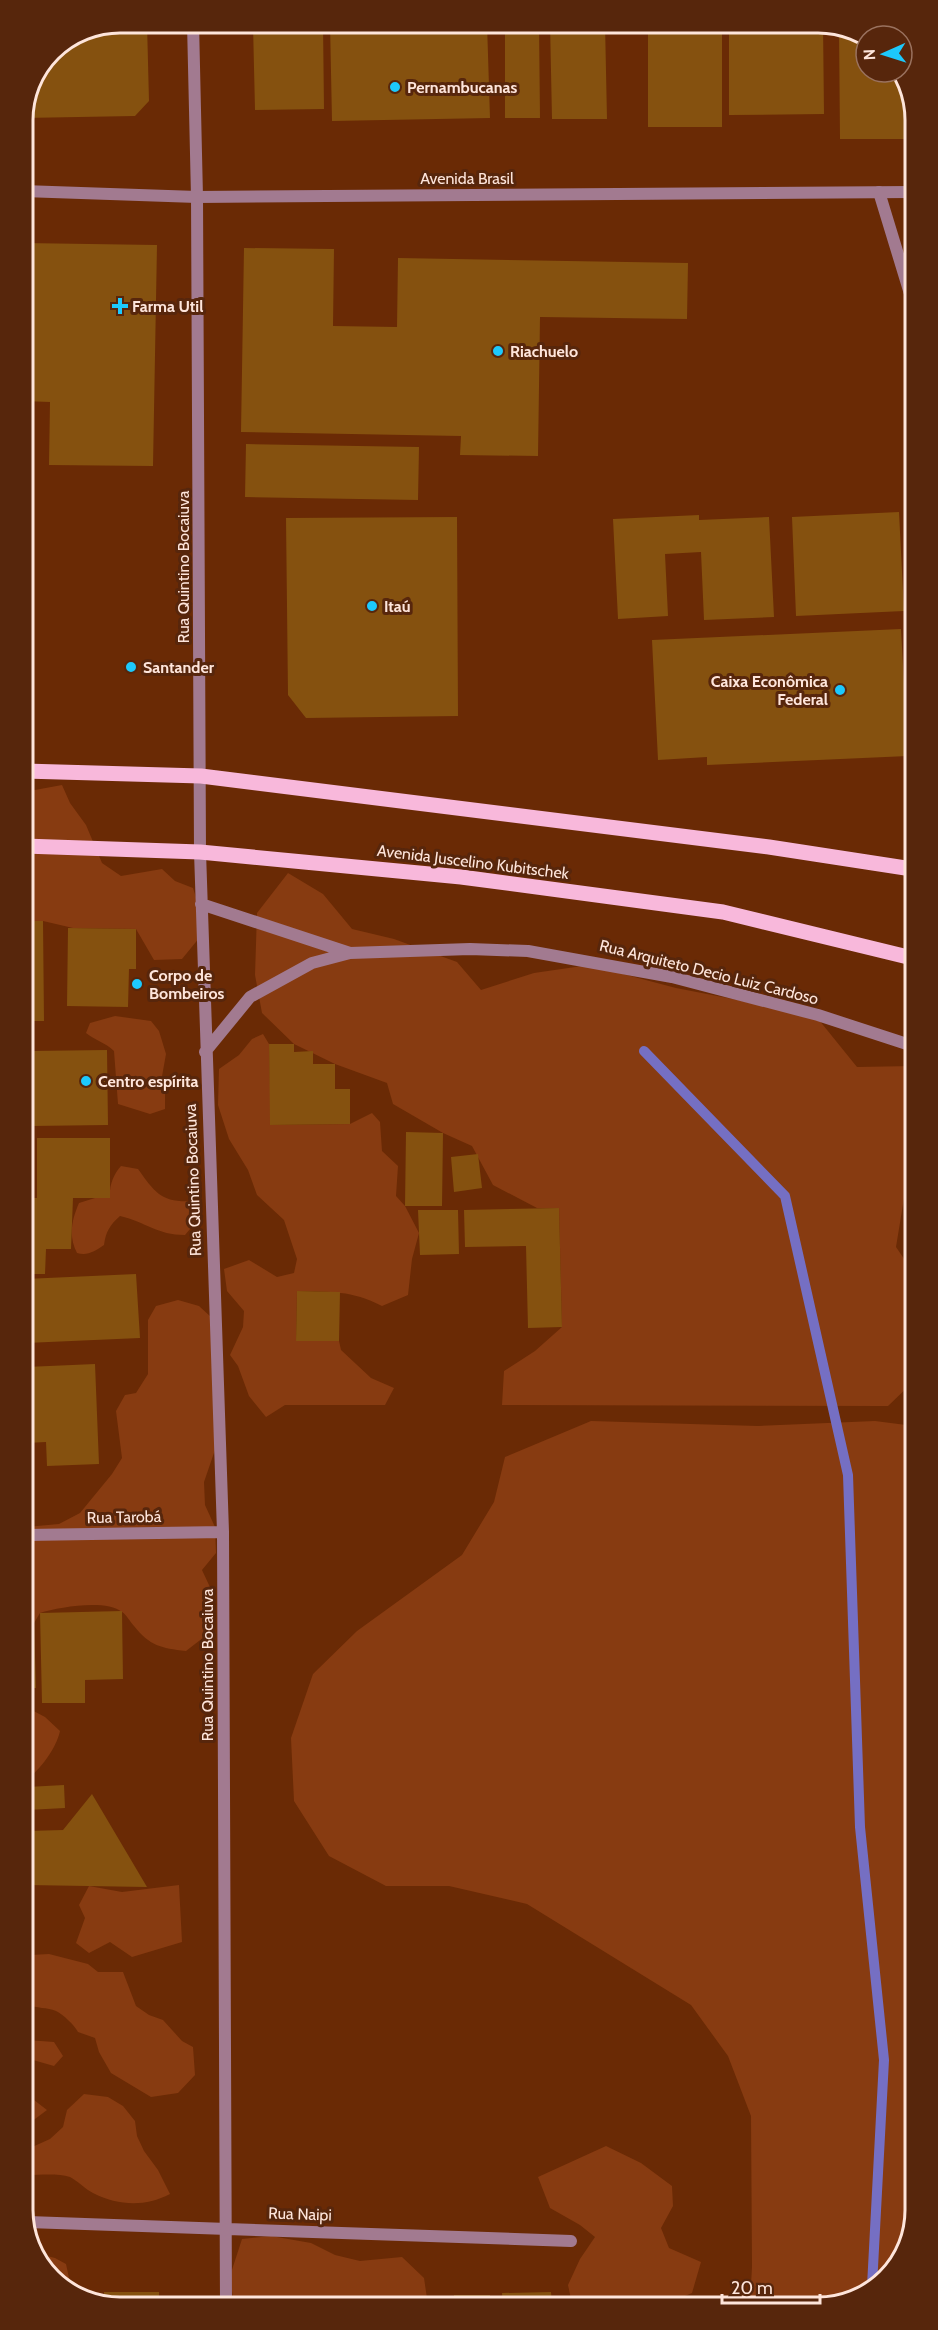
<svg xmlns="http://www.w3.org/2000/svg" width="938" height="2330" viewBox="0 0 938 2330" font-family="Cabin,sans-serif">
	<rect width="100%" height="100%" fill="#6a2a05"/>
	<path fill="#873b11" d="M 62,785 L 70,803 L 86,825 L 102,863 L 121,876 L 162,869 L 175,881 L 193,888 L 200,910 L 200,937 L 182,959 L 154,960 L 136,929 L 73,928 L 43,921 L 25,921 L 24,792 Z
		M 288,873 L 323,894 L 352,929 L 394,939 L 457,962 L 481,990 L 534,973 L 589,965 L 676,988 L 738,1000 L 819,1020 L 857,1067 L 913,1066 L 913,1181 L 907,1180 L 896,1247 L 913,1272 L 914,1381 L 888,1406 L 502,1405 L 504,1371 L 535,1351 L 562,1327 L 559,1208 L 537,1208 L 493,1185 L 472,1146 L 443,1133 L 393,1104 L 387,1083 L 335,1064 L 294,1044 L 262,1013 L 255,975 L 257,913 Z
		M 115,1016 L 151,1021 L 159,1031 L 166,1054 L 161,1082 L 165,1093 L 165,1109 L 150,1114 L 118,1104 L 114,1051 C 106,1043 95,1040 86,1033 L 90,1023 Z
		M 263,1034 L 269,1044 L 271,1125 L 350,1124 L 372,1113 L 380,1122 L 382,1151 L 398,1166 L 396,1196 L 405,1206 L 419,1233 L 412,1259 L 408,1295 L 382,1306 C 351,1290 331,1292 297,1291 L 296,1341 L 339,1341 L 341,1350 L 371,1378 L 394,1388 L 385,1405 L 285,1405 L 266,1417 L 249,1396 L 238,1366 L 230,1355 L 243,1327 L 244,1311 L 227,1291 L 224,1269 L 249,1260 L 277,1277 L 294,1273 L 297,1259 L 284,1220 L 257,1195 L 248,1170 L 229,1139 L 218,1105 L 219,1069 L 239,1055 L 252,1039 Z
		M 121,1166 L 138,1169 C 156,1194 162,1203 194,1201 L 195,1223 L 185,1235 C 157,1235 146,1222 120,1216 C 110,1225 106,1231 104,1245 C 95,1251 88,1256 77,1253 C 68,1236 72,1219 79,1203 L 95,1198 L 110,1198 C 109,1186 113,1175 121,1166 Z
		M 178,1300 L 199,1306 L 211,1317 L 216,1447 L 204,1482 L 205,1505 L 215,1527 L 216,1553 L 202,1570 L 216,1600 L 204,1637 L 186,1651 C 161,1648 150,1646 134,1626 C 130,1622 127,1615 122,1612 C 106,1599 59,1607 40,1613 L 34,1623 L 26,1623 L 26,1527 L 59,1524 L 80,1513 L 112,1474 L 122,1458 L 116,1411 L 125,1395 L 136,1393 L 148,1374 L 148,1320 L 156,1306 Z
		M 591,1421 L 758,1426 L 875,1421 L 914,1426 L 915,2210 L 896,2269 L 849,2302 L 750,2303 L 752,2267 L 751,2116 L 728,2056 L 691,2005 L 527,1904 L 449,1886 L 386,1886 L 329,1856 L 294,1801 L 291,1738 L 313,1674 L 357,1631 L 462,1555 L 494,1502 L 505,1457 Z
		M 26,1707 L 45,1717 L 60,1731 C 56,1749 41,1768 27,1780 Z
		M 179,1885 L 182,1942 L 132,1957 L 110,1942 L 89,1953 L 76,1943 L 85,1918 L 79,1905 L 89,1886 L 122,1892 Z
		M 49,1954 L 88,1964 L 98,1972 L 123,1972 L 136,2006 L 149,2015 L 163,2020 L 182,2041 L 193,2047 L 195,2075 L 178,2093 L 151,2097 L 111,2073 L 99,2052 L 95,2038 L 78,2032 C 74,2025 64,2015 56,2011 C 47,2007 37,2009 27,2004 L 27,1961 L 31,1955 Z
		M 27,2040 L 54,2042 L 63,2056 L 54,2066 L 33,2060 L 27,2055 Z
		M 84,2094 L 108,2097 L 123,2106 L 135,2121 L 137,2136 L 144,2151 L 158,2170 L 170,2194 C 145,2207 119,2206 93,2193 C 85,2189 78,2181 70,2177 C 58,2173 40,2175 27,2175 L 27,2147 L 30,2148 L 50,2139 L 63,2127 L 67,2110 Z
		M 27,2098 L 34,2100 L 47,2110 L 27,2125 Z
		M 606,2146 L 641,2163 L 672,2186 L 673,2206 L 661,2228 L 669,2248 L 701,2262 L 692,2293 L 666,2304 L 572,2304 L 568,2285 L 580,2259 L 595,2237 L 580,2225 L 550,2208 L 538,2177 Z
		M 271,2236 L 311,2243 L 335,2255 L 360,2261 L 402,2257 L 424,2278 L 428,2305 L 234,2306 L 230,2276 L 242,2239 Z
		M 43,2255 L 55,2258 L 66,2264 L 72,2292 L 60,2287 L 39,2257 Z"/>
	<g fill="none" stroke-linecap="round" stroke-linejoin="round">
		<path stroke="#756fc3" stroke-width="10" d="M 644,1051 L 785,1196 L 848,1475 L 860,1827 L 884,2060 L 872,2286"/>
	</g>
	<path fill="#85510f" d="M 120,22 L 147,23 L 149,101 L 135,116 L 23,118 L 51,51 Z
		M 242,23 L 323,23 L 324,109 L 255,110 L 253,25 L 242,26 Z
		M 330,23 L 487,23 L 490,118 L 332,121 Z
		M 505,23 L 539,23 L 540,118 L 505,118 Z
		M 550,23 L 605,23 L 607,119 L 552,119 Z
		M 648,23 L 722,23 L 722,127 L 648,127 Z
		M 729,23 L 823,23 L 824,114 L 729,115 Z
		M 839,28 L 866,39 L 866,72 L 898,72 L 910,89 L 911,139 L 840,139 Z
		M 23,243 L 157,245 L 153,466 L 49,465 L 50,402 L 23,401 Z
		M 244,248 L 334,249 L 333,326 L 397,327 L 398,258 L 688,263 L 687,319 L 540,317 L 538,456 L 460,455 L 461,436 L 241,432 Z
		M 246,444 L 419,447 L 418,500 L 245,497 Z
		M 899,512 L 904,611 L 796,616 L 792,517 Z
		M 699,515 L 699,520 L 769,517 L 774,617 L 704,620 L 701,552 L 665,554 L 668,616 L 618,619 L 613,519 Z
		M 457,517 L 458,716 L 306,718 L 288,695 L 286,518 Z
		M 901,629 L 908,756 L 707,765 L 707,757 L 658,760 L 652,640 Z
		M 25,921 L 43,921 L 44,1021 L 25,1021 Z
		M 68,928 L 136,929 L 136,969 L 129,969 L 128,1007 L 67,1006 Z
		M 269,1044 L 294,1044 L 294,1052 L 313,1051 L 313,1064 L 335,1064 L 335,1089 L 350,1089 L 350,1124 L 270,1125 Z
		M 107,1050 L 108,1125 L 31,1126 L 30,1051 Z
		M 406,1132 L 443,1133 L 442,1206 L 405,1206 Z
		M 37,1138 L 110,1138 L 110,1198 L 73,1198 L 71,1249 L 46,1249 L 45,1274 L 25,1274 L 25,1198 L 37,1198 Z
		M 478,1154 L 482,1188 L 454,1192 L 451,1157 Z
		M 559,1208 L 562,1327 L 528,1328 L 526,1246 L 465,1247 L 464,1210 Z
		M 418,1210 L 458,1210 L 459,1254 L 420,1255 Z
		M 136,1274 L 140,1338 L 26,1343 L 25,1279 Z
		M 297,1291 L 340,1292 L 339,1341 L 296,1341 Z
		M 95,1364 L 99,1464 L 47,1466 L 46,1442 L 26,1443 L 26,1367 Z
		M 122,1611 L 123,1679 L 85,1680 L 85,1703 L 42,1703 L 40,1613 Z
		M 26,1623 L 34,1623 L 36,1688 L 26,1688 Z
		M 64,1785 L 65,1808 L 27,1810 L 27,1787 Z
		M 92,1794 L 147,1887 L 27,1885 L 27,1831 L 63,1830 Z
		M 104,2292 L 159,2292 L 159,2307 L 113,2307 L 104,2304 Z
		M 551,2292 L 552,2304 L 503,2305 L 502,2293 Z
		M 454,2295 L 490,2295 L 490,2305 L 454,2305 Z"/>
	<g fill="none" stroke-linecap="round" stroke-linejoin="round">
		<path stroke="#a27a90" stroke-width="12" d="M 193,23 L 197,197 L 200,852 L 223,1532 L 226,2307
			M 879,192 L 911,297
			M 201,904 L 350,953
			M 205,1052 L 250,997 L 312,963 L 350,953 L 470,949 L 528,951 L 672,977 L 818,1015 L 913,1046
			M 26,1535 L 223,1532
			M 28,2222 L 571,2241"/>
		<path stroke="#a27a90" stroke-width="12" d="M 23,191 L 197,197 L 911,192"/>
		<path stroke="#f8b8db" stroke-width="15" d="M 24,771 L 201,776 L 769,847 L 912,869
			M 24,846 L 200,852 L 461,877 L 723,912 L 912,958"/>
	</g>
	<g fill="#1dc9fc" stroke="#57260c" stroke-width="2">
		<circle cx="395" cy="87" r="6"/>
		<path d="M117 297h6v6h6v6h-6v6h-6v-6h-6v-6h6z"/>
		<circle cx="498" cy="351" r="6"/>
		<circle cx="372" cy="606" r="6"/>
		<circle cx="131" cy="667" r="6"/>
		<circle cx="840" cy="690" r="6"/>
		<circle cx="137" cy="984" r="6"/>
		<circle cx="86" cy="1081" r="6"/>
	</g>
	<g text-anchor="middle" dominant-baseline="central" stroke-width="6" stroke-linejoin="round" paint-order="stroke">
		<g font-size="16" font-weight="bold" fill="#fee5db" stroke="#57260c" text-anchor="start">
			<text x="407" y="87">Pernambucanas</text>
			<text x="132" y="306">Farma Util</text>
			<text x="510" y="351">Riachuelo</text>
			<text x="384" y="606">Itaú</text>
			<text x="143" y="667">Santander</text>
			<text x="828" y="681" text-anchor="end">Caixa Econômica<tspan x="828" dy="18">Federal</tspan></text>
			<text x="149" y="975">Corpo de<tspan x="149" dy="18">Bombeiros</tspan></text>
			<text x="98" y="1081">Centro espírita</text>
		</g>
		<g font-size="16" fill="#fee5db" stroke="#57260c">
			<text x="467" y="178">Avenida Brasil</text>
			<text transform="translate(183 567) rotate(-90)">Rua Quintino Bocaiuva</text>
			<text transform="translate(473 862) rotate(7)">Avenida Juscelino Kubitschek</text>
			<text transform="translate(709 972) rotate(14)">Rua Arquiteto Decio Luiz Cardoso</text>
			<text transform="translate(193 1180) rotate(-92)">Rua Quintino Bocaiuva</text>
			<text transform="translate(124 1517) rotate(-1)">Rua Tarobá</text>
			<text transform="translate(207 1665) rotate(-90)">Rua Quintino Bocaiuva</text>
			<text transform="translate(300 2214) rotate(2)">Rua Naipi</text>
		</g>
	</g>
	<path d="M0 0H938V2330H0ZM120 33H818A87 87 0 0 1 905 120V2210A87 87 0 0 1 818 2297H120A87 87 0 0 1 33 2210V120A87 87 0 0 1 120 33Z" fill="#57260c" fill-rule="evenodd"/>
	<path fill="none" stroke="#fee5db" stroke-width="3" d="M120 33H818A87 87 0 0 1 905 120V2210A87 87 0 0 1 818 2297H120A87 87 0 0 1 33 2210V120A87 87 0 0 1 120 33Z"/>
	<g transform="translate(884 54) rotate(267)"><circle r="28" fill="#57260c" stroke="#9a725f" stroke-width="1.5"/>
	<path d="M0-4.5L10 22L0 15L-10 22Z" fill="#1dc9fc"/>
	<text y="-9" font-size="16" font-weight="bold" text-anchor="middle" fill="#fee5db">N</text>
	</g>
	<path d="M722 2294v9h98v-9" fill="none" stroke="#fee5db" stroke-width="3"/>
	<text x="731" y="2294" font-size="18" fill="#fee5db" stroke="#57260c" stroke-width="4.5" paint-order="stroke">20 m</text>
</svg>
